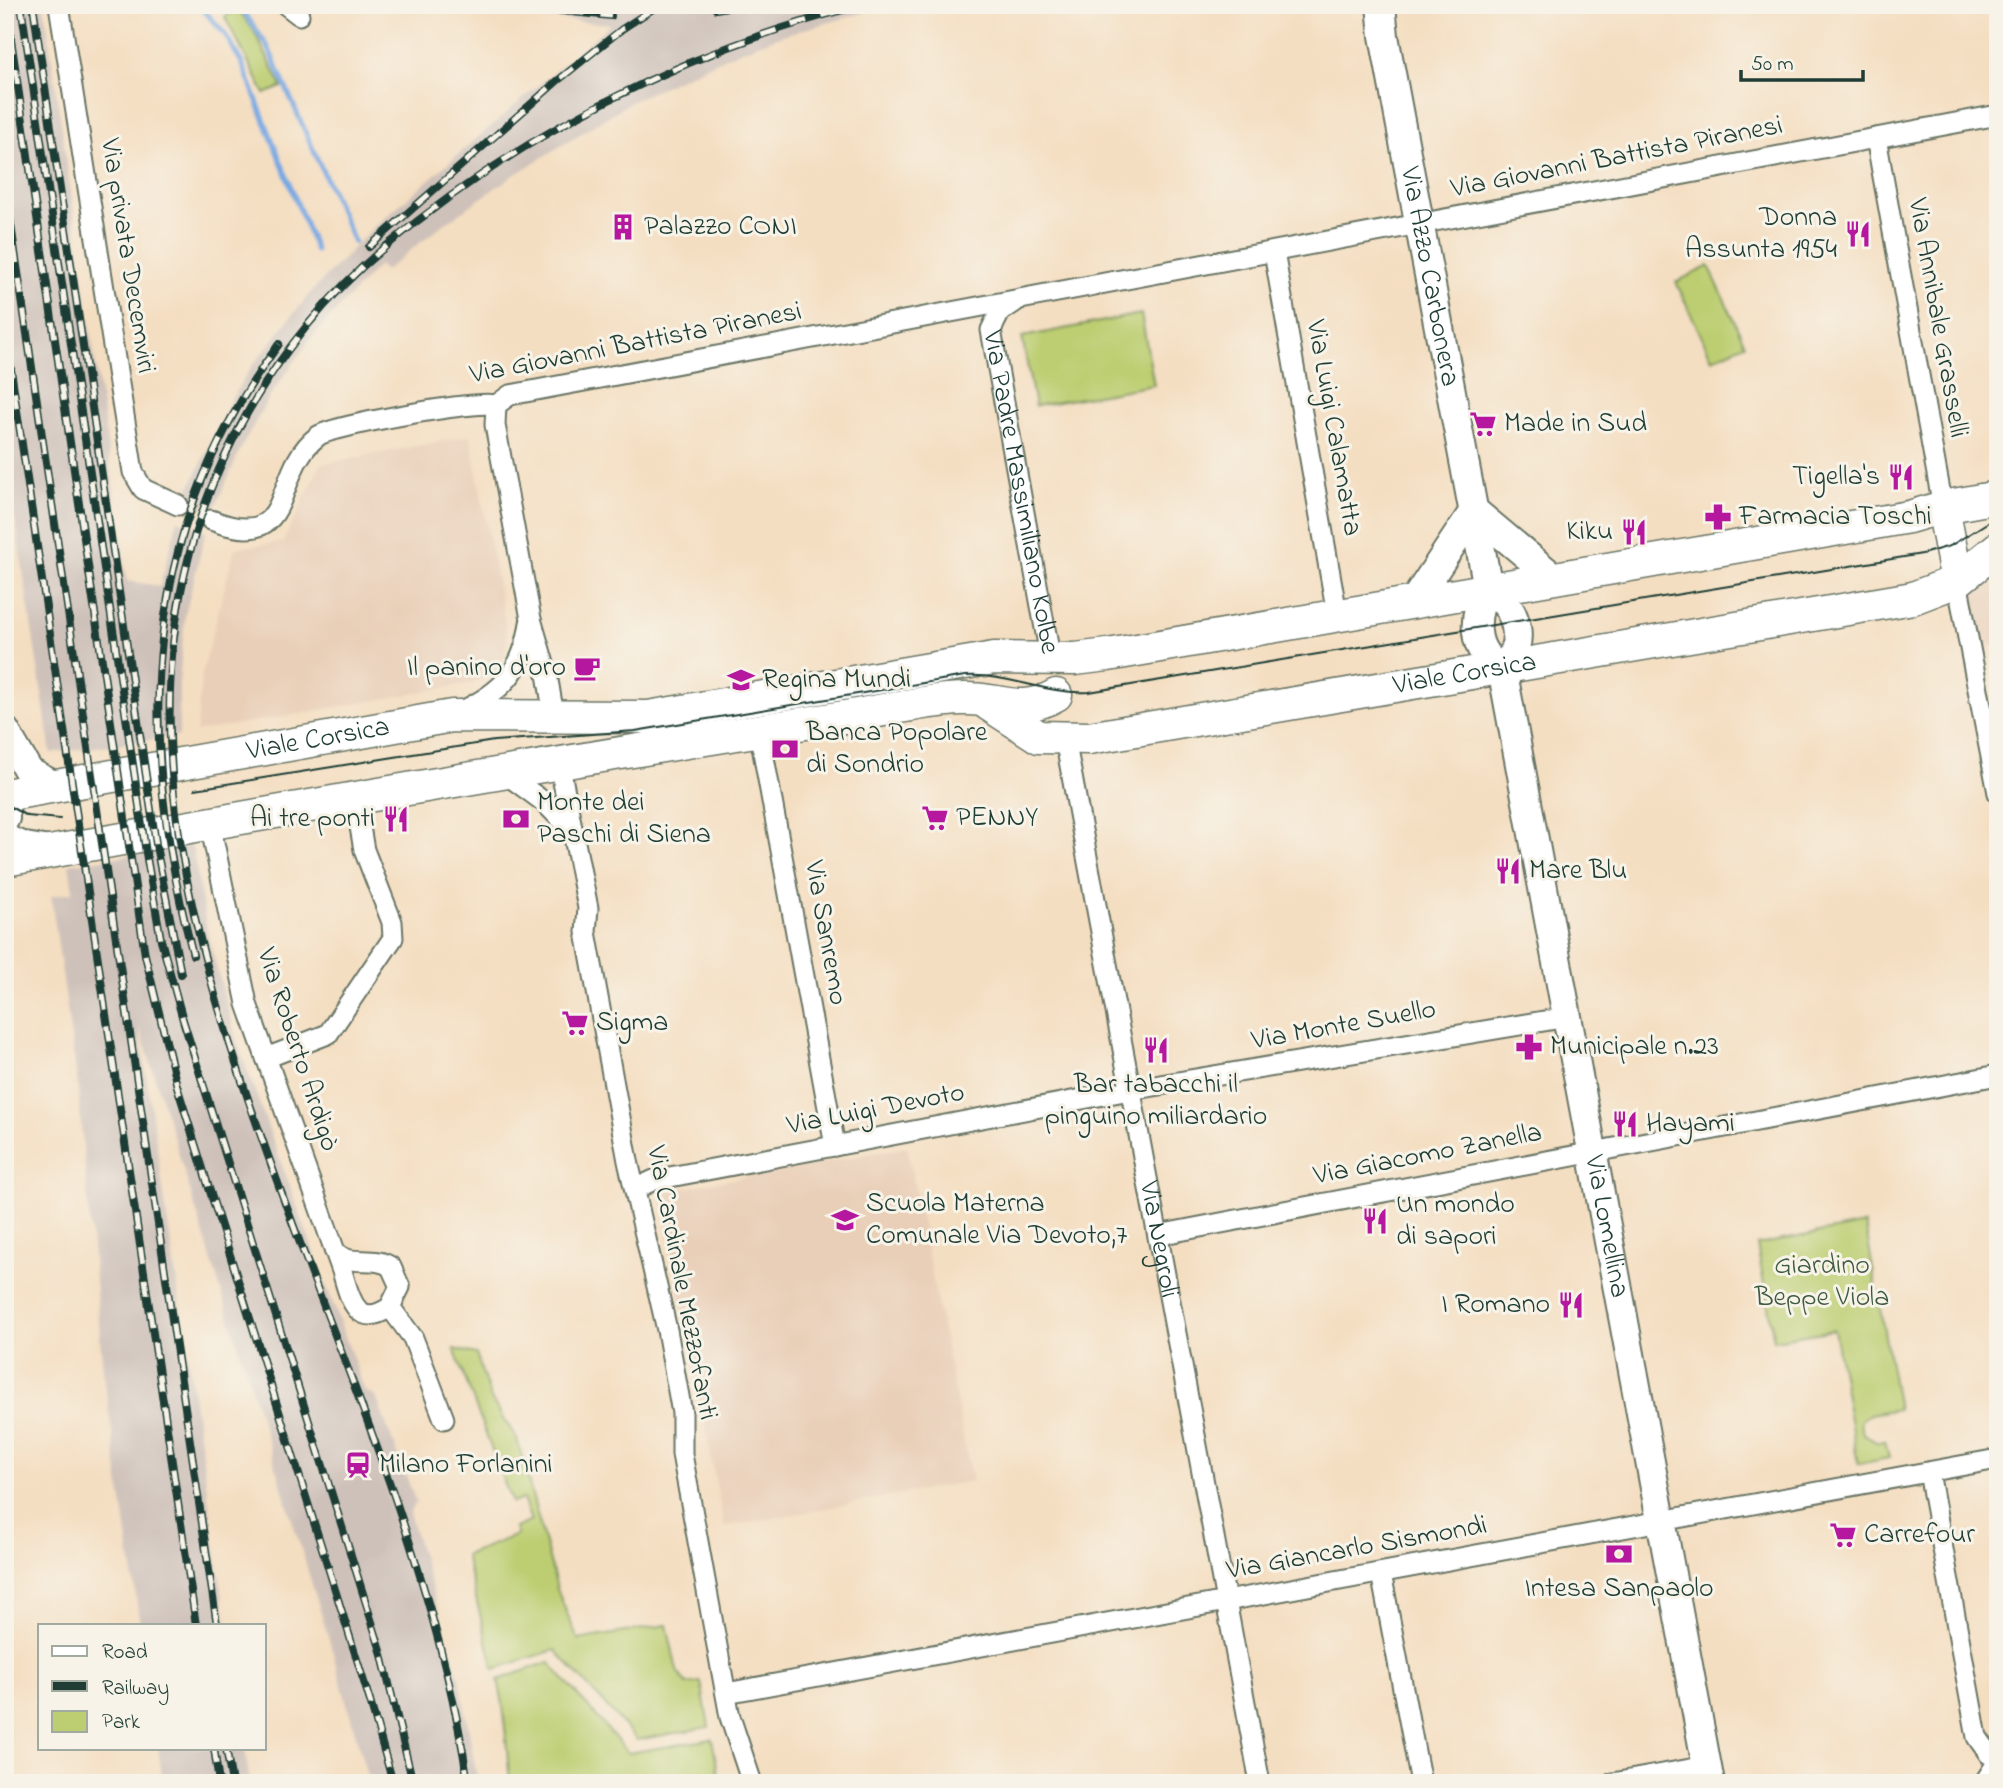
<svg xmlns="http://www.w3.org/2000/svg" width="2003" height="1788" viewBox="0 0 2003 1788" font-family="'Indie Flower',sans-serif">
	<rect width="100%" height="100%" fill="#f7f3e8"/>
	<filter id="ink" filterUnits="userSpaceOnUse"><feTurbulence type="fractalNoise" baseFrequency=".0143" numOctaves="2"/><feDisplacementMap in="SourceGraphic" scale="14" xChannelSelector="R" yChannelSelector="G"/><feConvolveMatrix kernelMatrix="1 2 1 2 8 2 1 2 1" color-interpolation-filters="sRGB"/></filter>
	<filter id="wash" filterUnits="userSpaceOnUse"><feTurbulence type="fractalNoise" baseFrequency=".00686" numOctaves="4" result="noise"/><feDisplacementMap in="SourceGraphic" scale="28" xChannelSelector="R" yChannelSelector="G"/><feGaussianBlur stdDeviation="1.57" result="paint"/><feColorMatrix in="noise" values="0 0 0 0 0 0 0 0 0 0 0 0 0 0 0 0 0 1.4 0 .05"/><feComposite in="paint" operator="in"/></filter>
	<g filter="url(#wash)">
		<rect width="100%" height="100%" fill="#f4dec1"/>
		<path fill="#e9cfb8" d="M 470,436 L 507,633 L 505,657 L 494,673 L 473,683 L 196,732 L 202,673 L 235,548 L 283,542 L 321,464 Z
			M 1998,551 L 1998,644 L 1975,648 L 1957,581 Z
			M 907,1147 L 972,1481 L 724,1527 L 661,1192 Z"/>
		<path fill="#cec1ba" d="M 5,5 L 44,5 L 127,581 L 160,586 L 178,520 L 206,531 L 185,615 L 179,684 L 179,736 L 51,753 L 5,453 Z
			M 462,5 L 893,5 L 786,34 L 737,52 L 634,100 L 511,177 L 437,229 L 385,271 L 379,265 L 311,338 L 268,399 L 240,450 L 215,508 L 186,496 L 231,399 L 252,366 L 310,293 L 375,226 L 610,24 L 510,15 Z
			M 192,846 L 208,936 L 238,1045 L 365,1391 L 376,1397 L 416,1502 L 409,1513 L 460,1680 L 478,1783 L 369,1783 L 329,1639 L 139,1026 L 227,1625 L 140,1625 L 103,1370 L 77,1079 L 51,896 L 73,892 L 69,864 Z
			M 158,1748 L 245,1748 L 250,1783 L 163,1783 Z"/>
		<path fill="#bcce71" stroke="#6e8652" stroke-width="2" d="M 237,8 L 254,31 L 282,87 L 265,94 L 225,17 Z
			M 1709,266 L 1745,344 L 1712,359 L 1676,282 Z
			M 1141,314 L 1154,385 L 1035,406 L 1022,337 Z
			M 1865,1224 L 1898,1409 L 1870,1414 L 1861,1420 C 1858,1435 1868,1437 1878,1443 L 1885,1440 L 1889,1458 L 1858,1464 L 1834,1330 L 1774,1340 L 1757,1245 Z
			M 454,1349 L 476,1354 L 491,1399 L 517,1439 L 558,1592 L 578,1640 L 667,1625 L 677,1671 L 687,1684 L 701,1682 L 709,1727 L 637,1740 L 555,1650 L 494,1669 L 465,1555 L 517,1535 L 515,1528 L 531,1521 L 523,1499 L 512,1503 Z
			M 549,1662 L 628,1753 L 712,1739 L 720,1783 L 510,1783 L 503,1704 L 498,1680 Z"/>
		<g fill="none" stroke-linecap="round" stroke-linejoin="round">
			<path stroke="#77a8e2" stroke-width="5" d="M 199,5 L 224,33 L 242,63 L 316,251
				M 239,5 L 268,47 L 354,242"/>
		</g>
	</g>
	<g filter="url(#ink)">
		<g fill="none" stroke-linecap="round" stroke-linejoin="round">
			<path stroke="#c9bea5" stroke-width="19" stroke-dasharray="19 10" stroke-linecap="butt" d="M 178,505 L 211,520"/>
			<g stroke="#6a7565" stroke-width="23">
				<g id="street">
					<path d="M 59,5 L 133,472 L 143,489 L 178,505"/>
					<path d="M 286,5 L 299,15"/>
					<path d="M 1876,138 L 1943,507"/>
					<path d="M 1274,252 L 1337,614"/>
					<path id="s1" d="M 1015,302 L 1000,312 L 991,330 L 1050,656"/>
					<path d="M 496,405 L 510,395 L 1998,115"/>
					<path d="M 496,405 L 495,425 L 531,619 L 547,674 L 554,716"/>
					<path d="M 211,520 C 299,554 269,473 318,436 C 331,426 482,399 496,405"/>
					<path d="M 1957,581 L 1998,793"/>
					<path d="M 460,712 C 502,692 523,671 530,623"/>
					<path d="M 759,730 L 835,1146"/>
					<path id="s2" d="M 1065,739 L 1260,1783"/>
					<path d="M 559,762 L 588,908 L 586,932 L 628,1161 L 667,1330 L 682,1413 L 682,1454 L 730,1717 L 752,1783"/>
					<path d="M 503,772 L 544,802 L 571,829"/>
					<path d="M 210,823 L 247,1004 L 342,1271 C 349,1294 355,1331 390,1307 L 400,1287 L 391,1267 C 373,1254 348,1269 334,1250"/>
					<path d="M 266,1058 L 328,1034 L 393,938 L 392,922 L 364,850 L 355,798"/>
					<path d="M 635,1189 L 654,1180 L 1130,1090 L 1568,1017"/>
					<path d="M 1158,1235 L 1998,1075"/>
					<path d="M 390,1307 L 413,1338 L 444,1419"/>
					<path d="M 1929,1472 L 1977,1737 L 1989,1754 L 1998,1759"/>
					<path d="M 1381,1573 L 1421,1783"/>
					<path d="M 726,1693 L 1998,1459"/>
					<path d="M 1613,1783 L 1707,1766"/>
					<path d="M 1984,1783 L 1998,1761"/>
				</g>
			</g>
			<g stroke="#6a7565" stroke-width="32">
				<g id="secondary">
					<path id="s3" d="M 1381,5 L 1384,36 L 1488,588"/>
					<path d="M 1474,511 L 1554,578"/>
					<path id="s4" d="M 1488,588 C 1472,614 1470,653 1502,668 L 1710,1783"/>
					<path d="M 1488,588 C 1516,604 1529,644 1502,668"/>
					<path d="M 1415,600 L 1474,511"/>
					<path d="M 5,731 L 29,772 L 53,785"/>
					<path d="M 5,797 L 5,818"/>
					<path d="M 5,839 L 25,847 L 49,851"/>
				</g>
			</g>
			<g stroke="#6a7565" stroke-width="35">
				<g id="primary">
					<path d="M 1943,507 L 1957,581"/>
					<path id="s5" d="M 988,704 L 1039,737 L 1089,738 L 1913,598 L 1957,581 L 1998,548"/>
					<path id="s6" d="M 5,795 L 452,716 L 648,717 L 994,658 L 1075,659 L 1108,655 L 1909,517 L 1943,507 L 1998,497"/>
					<path d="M 5,860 C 289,809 572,759 857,715 C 891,709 928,700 963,699 C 999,697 1020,716 1056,695"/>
				</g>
			</g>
			<use href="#street" stroke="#fff" stroke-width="19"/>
			<use href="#secondary" stroke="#fff" stroke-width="28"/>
			<use href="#primary" stroke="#fff" stroke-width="32"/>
			<path stroke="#1f3d34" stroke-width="2" d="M 195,789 L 494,741 L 635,731 L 965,676 C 1008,673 1046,695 1089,692 L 1922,554 L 1950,546 L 1998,516
				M 5,804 L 27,816 L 60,819"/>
			<g stroke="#1f3d34" stroke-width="8">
				<path id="rail" d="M 6,5 L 145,955 L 177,1086 L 370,1701 L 393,1783
					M 21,5 L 146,853 L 161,940 L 183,1020 L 381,1651 L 413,1783
					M 33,5 L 157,851 L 181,974
					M 505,5 L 611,16
					M 716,9 L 737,5
					M 5,184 L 217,1625
					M 369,247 L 556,82 L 622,29 L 659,5
					M 5,329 L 196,1625
					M 193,955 C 136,736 139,533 279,344
					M 214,1748 L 219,1783
					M 226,1748 L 232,1783
					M 468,1783 C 439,1584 356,1396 287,1208 C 198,966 108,703 226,454 C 264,374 317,304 385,247 C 523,132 687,50 861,5"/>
			</g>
			<use href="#rail" stroke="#f7f3e8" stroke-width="5" stroke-dasharray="16" stroke-linecap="butt"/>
		</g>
	</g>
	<defs>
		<g id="building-bare" transform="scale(2.1)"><path d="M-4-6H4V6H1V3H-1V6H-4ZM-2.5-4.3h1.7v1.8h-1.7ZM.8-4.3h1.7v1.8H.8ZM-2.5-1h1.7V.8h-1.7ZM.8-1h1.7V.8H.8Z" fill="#b5179e" stroke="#f7f3e8" stroke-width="2.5" paint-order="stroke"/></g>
		<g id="restaurant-bare" transform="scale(2.1)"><path d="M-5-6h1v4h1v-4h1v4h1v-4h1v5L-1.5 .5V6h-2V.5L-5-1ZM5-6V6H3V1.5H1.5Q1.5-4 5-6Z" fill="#b5179e" stroke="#f7f3e8" stroke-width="2.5" paint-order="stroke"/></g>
		<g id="supermarket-bare" transform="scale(2.1)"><path d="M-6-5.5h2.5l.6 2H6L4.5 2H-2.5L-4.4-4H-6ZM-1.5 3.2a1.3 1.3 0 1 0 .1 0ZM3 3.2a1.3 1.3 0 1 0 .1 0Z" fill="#b5179e" stroke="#f7f3e8" stroke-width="2.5" paint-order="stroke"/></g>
		<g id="pharmacy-bare" transform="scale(2.1)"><path d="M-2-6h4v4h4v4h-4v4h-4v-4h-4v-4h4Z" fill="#b5179e" stroke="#f7f3e8" stroke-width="2.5" paint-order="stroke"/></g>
		<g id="cafe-bare" transform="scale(2.1)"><path d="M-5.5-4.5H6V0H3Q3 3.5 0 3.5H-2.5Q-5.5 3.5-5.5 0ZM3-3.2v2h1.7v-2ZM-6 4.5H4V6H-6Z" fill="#b5179e" stroke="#f7f3e8" stroke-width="2.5" paint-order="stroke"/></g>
		<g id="school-bare" transform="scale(2.1)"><path d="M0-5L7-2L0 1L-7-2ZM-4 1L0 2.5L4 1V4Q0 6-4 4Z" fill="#b5179e" stroke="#f7f3e8" stroke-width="2.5" paint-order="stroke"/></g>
		<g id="bank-bare" transform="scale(2.1)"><path d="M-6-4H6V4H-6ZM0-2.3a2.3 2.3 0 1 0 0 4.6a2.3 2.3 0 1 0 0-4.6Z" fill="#b5179e" stroke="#f7f3e8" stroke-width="2.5" paint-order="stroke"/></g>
		<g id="station-bare" transform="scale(2.1)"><path d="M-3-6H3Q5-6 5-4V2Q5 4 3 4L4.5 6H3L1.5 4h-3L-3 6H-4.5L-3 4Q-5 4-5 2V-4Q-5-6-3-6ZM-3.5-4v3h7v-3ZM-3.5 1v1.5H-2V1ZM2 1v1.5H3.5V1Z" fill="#b5179e" stroke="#f7f3e8" stroke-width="2.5" paint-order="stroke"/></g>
	</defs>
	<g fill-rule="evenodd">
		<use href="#building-bare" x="623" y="227"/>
		<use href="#restaurant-bare" x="1858" y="234"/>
		<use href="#supermarket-bare" x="1483" y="424"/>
		<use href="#restaurant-bare" x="1901" y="477"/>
		<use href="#pharmacy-bare" x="1718" y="517"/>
		<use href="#restaurant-bare" x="1634" y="532"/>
		<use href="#cafe-bare" x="587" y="668"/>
		<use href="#school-bare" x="741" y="680"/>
		<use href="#bank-bare" x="785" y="749"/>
		<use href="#supermarket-bare" x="935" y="818"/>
		<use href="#restaurant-bare" x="396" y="819"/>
		<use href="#bank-bare" x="516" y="819"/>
		<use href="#restaurant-bare" x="1508" y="871"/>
		<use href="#supermarket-bare" x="575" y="1023"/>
		<use href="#pharmacy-bare" x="1529" y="1047"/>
		<use href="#restaurant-bare" x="1156" y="1050"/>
		<use href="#restaurant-bare" x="1625" y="1124"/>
		<use href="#school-bare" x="845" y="1220"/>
		<use href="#restaurant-bare" x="1375" y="1221"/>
		<use href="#restaurant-bare" x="1571" y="1305"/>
		<use href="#station-bare" x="358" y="1465"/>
		<use href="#supermarket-bare" x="1843" y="1535"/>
		<use href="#bank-bare" x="1619" y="1554"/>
	</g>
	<g text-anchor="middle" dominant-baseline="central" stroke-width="6" stroke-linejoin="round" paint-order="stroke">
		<g font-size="28" fill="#1f3d34" stroke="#f7f3e8">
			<text transform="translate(1617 158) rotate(-11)">Via Giovanni Battista Piranesi</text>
			<text transform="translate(127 256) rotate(81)">Via privata Decemviri</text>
			<text stroke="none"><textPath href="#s3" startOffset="276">Via Azzo Carbonera</textPath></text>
			<text transform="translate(1937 318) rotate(80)">Via Annibale Grasselli</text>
			<text transform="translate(636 344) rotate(-11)">Via Giovanni Battista Piranesi</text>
			<text transform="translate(1333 428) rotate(80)">Via Luigi Calamatta</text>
			<text stroke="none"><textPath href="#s1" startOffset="203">Via Padre Massimiliano Kolbe</textPath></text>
			<text stroke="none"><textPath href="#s5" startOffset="492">Viale Corsica</textPath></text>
			<text stroke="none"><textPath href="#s6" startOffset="318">Viale Corsica</textPath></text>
			<text transform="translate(825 933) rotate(80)">Via Sanremo</text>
			<text transform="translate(1344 1026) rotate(-10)">Via Monte Suello</text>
			<text transform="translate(297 1050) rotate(72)">Via Roberto Ardigò</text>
			<text transform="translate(876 1110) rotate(-11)">Via Luigi Devoto</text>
			<text transform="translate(1428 1155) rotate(-11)">Via Giacomo Zanella</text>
			<text stroke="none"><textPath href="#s4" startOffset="660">Via Lomellina</textPath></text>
			<text stroke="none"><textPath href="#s2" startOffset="509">Via Negroli</textPath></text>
			<text transform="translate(681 1283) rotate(79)">Via Cardinale Mezzofanti</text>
			<text transform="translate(1357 1549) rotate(-10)">Via Giancarlo Sismondi</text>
		</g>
		<g font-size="28" fill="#1f3d34" stroke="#f7f3e8" text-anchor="start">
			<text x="1837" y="218" text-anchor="end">Donna<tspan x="1837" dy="32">Assunta 1954</tspan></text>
			<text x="644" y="227">Palazzo CONI</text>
			<text x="1504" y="424">Made in Sud</text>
			<text x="1880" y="477" text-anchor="end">Tigella's</text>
			<text x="1739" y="517">Farmacia Toschi</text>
			<text x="1613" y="532" text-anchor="end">Kiku</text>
			<text x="566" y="668" text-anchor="end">Il panino d'oro</text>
			<text x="762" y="680">Regina Mundi</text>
			<text x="806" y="733">Banca Popolare<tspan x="806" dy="32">di Sondrio</tspan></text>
			<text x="537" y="803">Monte dei<tspan x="537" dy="32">Paschi di Siena</tspan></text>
			<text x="956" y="818">PENNY</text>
			<text x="375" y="819" text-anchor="end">Ai tre ponti</text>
			<text x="1529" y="871">Mare Blu</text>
			<text x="596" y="1023">Sigma</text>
			<text x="1550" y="1047">Municipale n.23</text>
			<text x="1156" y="1085" text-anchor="middle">Bar tabacchi il<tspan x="1156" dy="32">pinguino miliardario</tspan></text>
			<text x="1646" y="1124">Hayami</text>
			<text x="866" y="1204">Scuola Materna<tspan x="866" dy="32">Comunale Via Devoto,7</tspan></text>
			<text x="1396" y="1205">Un mondo<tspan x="1396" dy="32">di sapori</tspan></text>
			<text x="1550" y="1305" text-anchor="end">I Romano</text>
			<text x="379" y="1465">Milano Forlanini</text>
			<text x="1864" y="1535">Carrefour</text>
			<text x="1619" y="1589" text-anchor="middle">Intesa Sanpaolo</text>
		</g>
		<g font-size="28" fill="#3e5a40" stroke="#f7f3e8">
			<text x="1822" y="1266">Giardino<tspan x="1822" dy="32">Beppe Viola</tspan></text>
		</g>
	</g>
	<rect width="2003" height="1788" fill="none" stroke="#f7f3e8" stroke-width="28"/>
	<rect x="38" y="1624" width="228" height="126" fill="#f7f3e8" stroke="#a1aaa0" stroke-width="2"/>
	<rect x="52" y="1646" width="35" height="10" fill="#ffffff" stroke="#a1aaa0" stroke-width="2"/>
	<text x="102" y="1658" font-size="21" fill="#1f3d34">Road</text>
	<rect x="52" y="1681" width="35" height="10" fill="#1f3d34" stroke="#a1aaa0" stroke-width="2"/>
	<text x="102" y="1694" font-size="21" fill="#1f3d34">Railway</text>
	<rect x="52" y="1711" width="35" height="21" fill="#bcce71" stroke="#a1aaa0" stroke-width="2"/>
	<text x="102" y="1728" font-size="21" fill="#1f3d34">Park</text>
	<path d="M1741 70v10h122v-10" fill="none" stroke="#1f3d34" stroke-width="3.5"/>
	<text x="1751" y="70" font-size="21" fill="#1f3d34" stroke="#f7f3e8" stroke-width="5" paint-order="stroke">50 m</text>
</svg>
